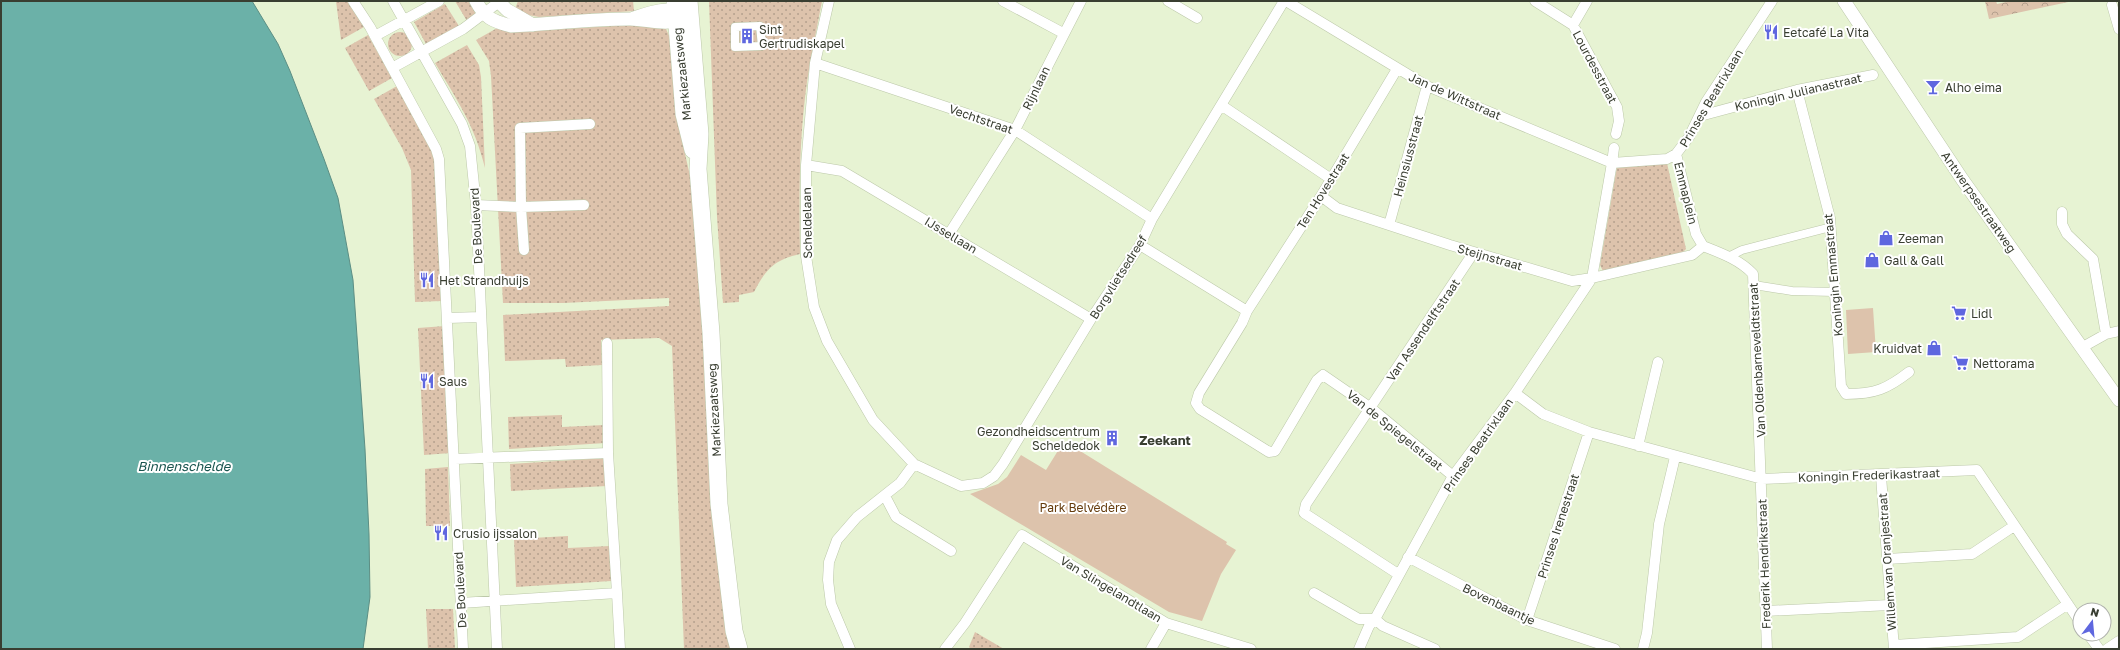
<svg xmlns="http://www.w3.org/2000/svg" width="2120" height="650" viewBox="0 0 2120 650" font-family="'Golos Text',sans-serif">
	<defs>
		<pattern id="grass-dots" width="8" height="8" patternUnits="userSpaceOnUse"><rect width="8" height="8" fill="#ddc3ac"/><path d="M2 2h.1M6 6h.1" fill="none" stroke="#b4a08d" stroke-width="1.8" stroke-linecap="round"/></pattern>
		<pattern id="forest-crowns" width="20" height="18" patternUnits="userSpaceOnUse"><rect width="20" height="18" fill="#ddc3ac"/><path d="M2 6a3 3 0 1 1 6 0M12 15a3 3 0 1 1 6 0" fill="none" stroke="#b4a08d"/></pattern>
	</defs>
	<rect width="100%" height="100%" fill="#e7f3d3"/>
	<path fill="url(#grass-dots)" d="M 336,1 L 349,1 L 364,27 L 341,40 Z
		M 455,1 L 468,1 L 477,15 L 467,21 Z
		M 518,1 L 633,1 L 634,11 L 539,17 L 528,15 L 515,9 Z
		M 709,1 L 822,1 C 817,28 811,55 807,82 C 799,139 799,197 800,254 C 774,260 766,269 754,292 L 739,295 L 739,302 L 723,303 L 717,217 Z
		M 445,4 L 459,26 L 426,44 L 414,22 Z
		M 630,25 L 653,26 L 666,29 L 670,38 L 678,123 L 693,189 L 730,649 L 684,649 L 672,346 L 659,338 L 601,340 L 602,365 L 566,367 L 565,359 L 505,361 L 503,315 L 669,306 L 669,298 L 563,303 L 503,303 L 491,76 L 489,61 L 476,40 L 499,27 L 545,30 Z
		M388 44a12 12 0 1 1 24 0a12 12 0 1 1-24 0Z
		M 368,35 L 392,78 L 369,91 L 345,48 Z
		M 467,45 L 479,65 L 481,77 L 485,168 C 475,126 457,100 435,63 Z
		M 397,86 L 433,150 L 437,166 L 442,301 L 415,302 L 411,170 L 402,148 L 374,99 Z
		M 1667,163 L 1686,249 L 1682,253 L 1603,271 L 1600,265 L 1617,167 Z
		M 445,326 L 451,453 L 424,455 L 418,328 Z
		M 562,415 L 562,427 L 605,425 L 606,443 L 509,449 L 508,417 Z
		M 606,458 L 607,486 L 511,491 L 510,464 Z
		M 448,467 L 450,526 L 426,526 L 425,469 Z
		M 568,536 L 568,548 L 610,546 L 611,581 L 516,587 L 514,539 Z
		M 426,609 L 453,609 L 455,649 L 428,649 Z
		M 975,632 L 1004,649 L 971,649 L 969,647 Z"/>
	<path fill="url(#forest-crowns)" d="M 1985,1 L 1996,1 L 1997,4 L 2011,1 L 2073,1 L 1989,19 Z"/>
	<path fill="#ddc3ac" d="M 1873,308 L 1876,352 L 1848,354 L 1846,310 Z
		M 1064,441 L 1227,542 L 1226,544 L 1236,550 L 1221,574 L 1202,621 L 1169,612 L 970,494 L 998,484 L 1007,477 L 1021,455 L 1046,470 Z"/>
	<path fill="#6bb1a8" stroke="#5c8e84" d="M 1,1 L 252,1 L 278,44 L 290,71 L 324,159 L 338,198 L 353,280 L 365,449 L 369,534 L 370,597 L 363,649 L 1,649 Z"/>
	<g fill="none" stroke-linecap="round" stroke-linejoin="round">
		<g stroke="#bcc8a9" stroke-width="9">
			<path id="pedestrian" d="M 760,26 L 762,46 L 735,47 L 735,27 Z
				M 1728,257 L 1742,250 L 1831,227
				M 1754,285 L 1792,291 L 1835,292"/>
		</g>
		<g stroke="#bcc8a9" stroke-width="11">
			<path id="minor" d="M 353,1 L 370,27 L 436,149 L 439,159 L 463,649
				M 393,1 L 462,124 L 470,146 L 476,205 L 497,649
				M 829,1 L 815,63 L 806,165 L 806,256 L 814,307 L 827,341 L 873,420 L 914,464 L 961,486 L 983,483 L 994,476 L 1003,464 L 1091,319 L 1140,245 L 1152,219 L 1284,1
				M 1003,1 L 1063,33
				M 1168,1 L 1197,18
				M 1286,1 L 1427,86 L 1612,163 L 1614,148
				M 1535,1 L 1573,25 L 1587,1
				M 2112,5 L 2119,29
				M 1573,25 L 1617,107 L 1619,121 L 1616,134
				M 375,36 L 439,1
				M 815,63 L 1015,130 L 1152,219
				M 392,68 L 463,29 L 499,2
				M 1397,69 L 1321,196 L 1247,311 L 1242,323 L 1199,393 L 1196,403 L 1200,409 L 1269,452 L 1275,451 L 1317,380 L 1323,375 L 1371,408 L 1453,476
				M 1797,90 L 1830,218 L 1841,386 L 1846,394 C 1875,394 1887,389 1909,372
				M 1221,105 L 1331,179
				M 1700,116 L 1797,90 L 1873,75
				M 806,165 L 842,171 L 1091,319
				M 1321,196 L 1337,208 L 1450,245 L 1572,281 L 1592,278 L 1692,255 L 1703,246 L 1696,234 L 1676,154
				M 476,205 L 521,207 L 524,250
				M 584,205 L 521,207 L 520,128 L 590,124
				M 2062,212 L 2062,224 L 2067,234 L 2093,259 L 2106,334
				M 1389,225 L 1427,86
				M 949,234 L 1015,130 L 1081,1
				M 1140,245 L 1247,311
				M 1703,246 C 1721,253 1740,260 1753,274 L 1767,649
				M 448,318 L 480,317
				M 607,343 L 608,453
				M 2081,348 L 2106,334 L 2119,331
				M 1515,393 L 1543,414 L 1589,432 L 1762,479 L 1977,470 L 2080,622
				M 1638,446 L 1658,362
				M 455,459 L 608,453 L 617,593 L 461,603
				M 1881,476 L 1894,649
				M 885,496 L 896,517 L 951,551
				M 1408,557 L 1527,620 L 1615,649
				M 1887,559 L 1972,554 L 2014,526
				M 1398,574 L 1304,513 L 1306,504 L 1474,252
				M 617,593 L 620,649
				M 1314,593 L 1359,619 L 1375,619
				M 1766,611 L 1890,605
				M 1375,619 L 1383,626 L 1435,649
				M 1527,620 L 1589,432
				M 2088,634 L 2099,649
				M 1894,645 L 2018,637 L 2068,604
				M 850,649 L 831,604 L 828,580 L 829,562 L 837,540 L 857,517 L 900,483 L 914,464
				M 945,649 L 965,623 L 1022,535 L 1166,623 L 1251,649
				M 1151,649 L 1166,623
				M 1359,649 L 1369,626 L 1375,619 L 1453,476 L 1515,393 L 1592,278 L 1612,163 L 1667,159 L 1676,154 L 1689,137 L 1706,102 L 1772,1
				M 1643,649 L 1647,633 L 1659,524 L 1675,457
				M 2107,649 L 2119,641"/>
		</g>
		<g stroke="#bcc8a9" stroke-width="14">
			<path id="tertiary" d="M 476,1 C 485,18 492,21 511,26 C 550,24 590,19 630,19 C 648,19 666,27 684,18
				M 498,1 L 507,10 L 533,25
				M 1844,1 L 1962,179 L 2119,400
				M 634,18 C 649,13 668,6 683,13"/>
		</g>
		<g stroke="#bcc8a9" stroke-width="18">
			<path id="primary" d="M 675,1 L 684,114 L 693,150
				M 689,1 L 700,134 L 698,169 L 711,333 L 719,504 L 734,631 L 739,649"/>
		</g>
		<use href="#pedestrian" stroke="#fff" stroke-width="8"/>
		<use href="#minor" stroke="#fff" stroke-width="10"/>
		<use href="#tertiary" stroke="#fff" stroke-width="13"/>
		<use href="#primary" stroke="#fff" stroke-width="17"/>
	</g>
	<defs>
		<g id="restaurant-bare" transform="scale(1.2)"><path d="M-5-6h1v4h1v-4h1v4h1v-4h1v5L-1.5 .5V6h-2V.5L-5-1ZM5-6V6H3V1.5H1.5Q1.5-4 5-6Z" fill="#5f67df" stroke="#fff" stroke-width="2.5" paint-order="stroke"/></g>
		<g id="building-bare" transform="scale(1.2)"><path d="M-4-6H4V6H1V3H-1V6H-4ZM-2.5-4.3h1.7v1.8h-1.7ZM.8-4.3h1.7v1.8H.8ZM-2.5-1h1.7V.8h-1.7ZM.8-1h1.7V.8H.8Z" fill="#5f67df" stroke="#fff" stroke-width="2.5" paint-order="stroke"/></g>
		<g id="bar-bare" transform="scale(1.2)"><path d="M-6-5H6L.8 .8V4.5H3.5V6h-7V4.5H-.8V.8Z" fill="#5f67df" stroke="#fff" stroke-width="2.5" paint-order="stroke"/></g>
		<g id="shop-bare" transform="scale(1.2)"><path d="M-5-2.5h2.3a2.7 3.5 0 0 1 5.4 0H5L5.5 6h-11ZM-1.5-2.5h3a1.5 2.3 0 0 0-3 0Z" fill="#5f67df" stroke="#fff" stroke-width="2.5" paint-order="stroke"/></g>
		<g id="supermarket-bare" transform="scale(1.2)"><path d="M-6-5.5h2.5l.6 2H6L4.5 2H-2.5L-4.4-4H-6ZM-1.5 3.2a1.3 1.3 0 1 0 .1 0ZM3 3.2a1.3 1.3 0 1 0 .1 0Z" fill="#5f67df" stroke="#fff" stroke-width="2.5" paint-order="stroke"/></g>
	</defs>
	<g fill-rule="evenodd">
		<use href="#restaurant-bare" x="1771" y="32"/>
		<use href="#building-bare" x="747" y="36"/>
		<use href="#bar-bare" x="1933" y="87"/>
		<use href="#shop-bare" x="1886" y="238"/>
		<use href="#shop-bare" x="1872" y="260"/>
		<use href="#restaurant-bare" x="427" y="280"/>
		<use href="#supermarket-bare" x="1959" y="313"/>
		<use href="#shop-bare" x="1934" y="348"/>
		<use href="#supermarket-bare" x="1961" y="363"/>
		<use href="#restaurant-bare" x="427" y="381"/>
		<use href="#building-bare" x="1112" y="438"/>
		<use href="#restaurant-bare" x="441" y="533"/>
	</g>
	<g text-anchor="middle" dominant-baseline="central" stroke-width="4" stroke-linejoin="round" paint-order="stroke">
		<g font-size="12" fill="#393e31" stroke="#fff" text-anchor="start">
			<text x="759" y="29">Sint<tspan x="759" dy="14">Gertrudiskapel</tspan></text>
			<text x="1783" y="32">Eetcafé La Vita</text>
			<text x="1945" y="87">Alho eima</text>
			<text x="1898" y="238">Zeeman</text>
			<text x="1884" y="260">Gall &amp; Gall</text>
			<text x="439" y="280">Het Strandhuijs</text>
			<text x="1971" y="313">Lidl</text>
			<text x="1922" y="348" text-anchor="end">Kruidvat</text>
			<text x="1973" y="363">Nettorama</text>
			<text x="439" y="381">Saus</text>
			<text x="1100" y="431" text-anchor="end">Gezondheidscentrum<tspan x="1100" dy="14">Scheldedok</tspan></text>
			<text x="453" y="533">Crusio ijssalon</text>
		</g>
		<g font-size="12" fill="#393e31" stroke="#fff">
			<text transform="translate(1595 67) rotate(62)">Lourdesstraat</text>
			<text transform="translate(682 74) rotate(-96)">Markiezaatsweg</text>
			<text transform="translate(1036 88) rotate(-64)">Rijnlaan</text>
			<text transform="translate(1798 92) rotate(-13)">Koningin Julianastraat</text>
			<text transform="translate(1455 96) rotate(24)">Jan de Wittstraat</text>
			<text transform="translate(1711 98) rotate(-59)">Prinses Beatrixlaan</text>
			<text transform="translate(981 119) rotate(19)">Vechtstraat</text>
			<text transform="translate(1408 156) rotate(-75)">Heinsiusstraat</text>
			<text transform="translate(1323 191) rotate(-58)">Ten Hovestraat</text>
			<text transform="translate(1686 193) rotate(76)">Emmaplein</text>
			<text transform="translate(1979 202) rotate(55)">Antwerpsestraatweg</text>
			<text transform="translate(807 223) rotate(-91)">Scheldelaan</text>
			<text transform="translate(476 226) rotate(-93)">De Boulevard</text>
			<text transform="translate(951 235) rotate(31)">IJssellaan</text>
			<text transform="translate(1490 257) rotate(16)">Steijnstraat</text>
			<text transform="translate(1833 275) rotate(-95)">Koningin Emmastraat</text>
			<text transform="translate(1118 277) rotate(-58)">Borgvlietsedreef</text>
			<text transform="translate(1423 330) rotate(-56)">Van Assendelftstraat</text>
			<text transform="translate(1757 360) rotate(-93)">Van Oldenbarneveldtstraat</text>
			<text transform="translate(714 410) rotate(-93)">Markiezaatsweg</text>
			<text transform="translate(1395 430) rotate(39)">Van de Spiegelstraat</text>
			<text transform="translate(1478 445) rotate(-55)">Prinses Beatrixlaan</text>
			<text transform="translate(1869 475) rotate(-2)">Koningin Frederikastraat</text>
			<text transform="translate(1558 526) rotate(-72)">Prinses Irenestraat</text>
			<text transform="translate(1887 562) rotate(-94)">Willem van Oranjestraat</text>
			<text transform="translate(1764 564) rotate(-92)">Frederik Hendrikstraat</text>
			<text transform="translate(1111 589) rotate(31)">Van Slingelandtlaan</text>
			<text transform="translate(460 590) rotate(-93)">De Boulevard</text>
			<text transform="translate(1499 604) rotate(26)">Bovenbaantje</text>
		</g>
		<g font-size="12" fill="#653c0d" stroke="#fff">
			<text x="1083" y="507">Park Belvédère</text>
		</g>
		<g font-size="13" font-weight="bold" fill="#393e31" stroke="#fff">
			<text x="1165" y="440">Zeekant</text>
		</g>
		<g font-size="13" font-style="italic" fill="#18544e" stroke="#fff">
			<text x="184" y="466">Binnenschelde</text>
		</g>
	</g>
	<rect width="2120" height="650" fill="none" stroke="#393e31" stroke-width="4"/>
	<g transform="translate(2092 622) rotate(16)"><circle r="19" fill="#ffffff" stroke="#b0b2ad"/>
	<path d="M0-3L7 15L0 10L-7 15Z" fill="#5f67df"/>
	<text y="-6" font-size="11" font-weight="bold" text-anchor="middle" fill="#393e31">N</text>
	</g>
</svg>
